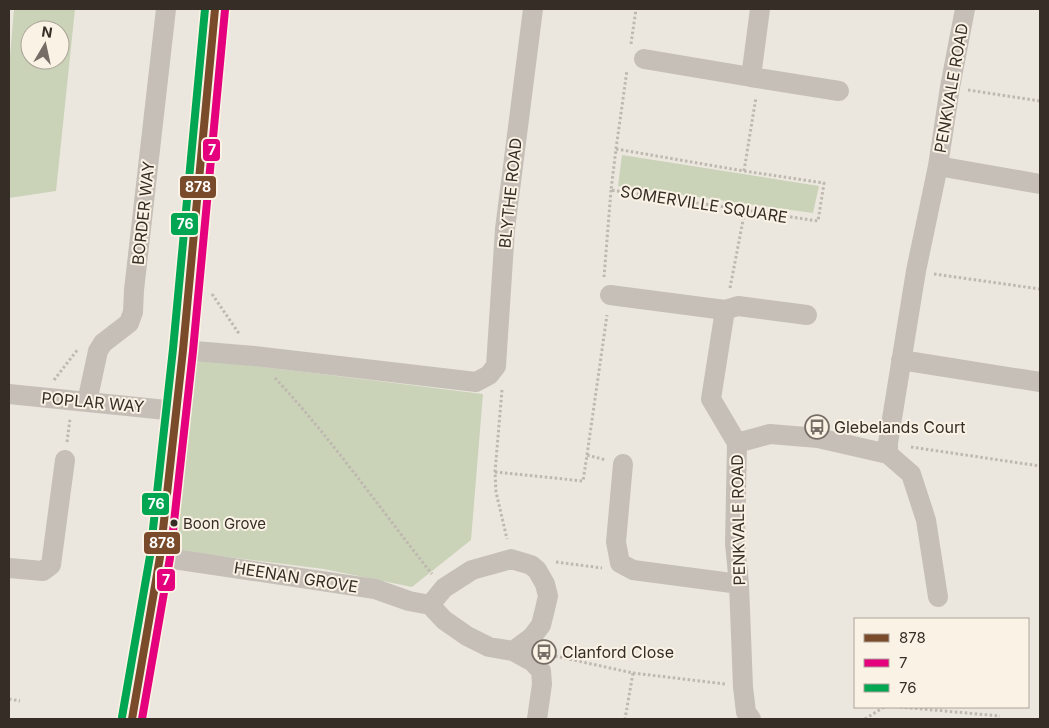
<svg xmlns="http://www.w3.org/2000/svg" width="1049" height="728" viewBox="0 0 1049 728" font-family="Inter,sans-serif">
	<rect width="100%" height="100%" fill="#ece7de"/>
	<path fill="#cad3b8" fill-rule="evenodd" d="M 14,9 L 75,9 L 56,191 L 9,198 L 9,69 ZM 30,30 L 60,30 L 60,60 L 30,60 Z
		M 622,155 L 819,186 L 813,213 L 618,186 Z
		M 191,358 L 483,394 L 471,540 L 412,587 L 324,569 L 174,550 Z"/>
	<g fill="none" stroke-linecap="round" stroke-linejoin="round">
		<path stroke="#beb8b0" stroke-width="3" stroke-dasharray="2.5 2.5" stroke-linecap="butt" d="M 631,44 L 636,9
			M 968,90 L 1040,101
			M 616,149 L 744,171 L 824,183 L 818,221 L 611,190 Z
			M 616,149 L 627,70
			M 744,171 L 756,97
			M 934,274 L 1040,289
			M 604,277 L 611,190
			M 730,288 L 745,210
			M 212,294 L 240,335
			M 275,378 C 332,439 380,509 432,574
			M 54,380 L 78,349
			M 502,390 L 495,472 L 496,492 L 507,539
			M 67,442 L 70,419
			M 911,447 L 1040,466
			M 587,455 L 607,315
			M 495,472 L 583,481 L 587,455 L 606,460
			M 556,562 L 602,568
			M 555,656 L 633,673 L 625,719
			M 633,673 L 725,684
			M 9,699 L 20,701
			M 900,707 L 1000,716
			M 865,719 L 884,707"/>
		<path stroke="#c5bfb8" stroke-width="20" d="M 760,9 L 751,77 L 839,91
			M 644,59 L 751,77
			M 938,166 L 1040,184
			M 610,295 L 725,310 L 738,306 L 807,315
			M 725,310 L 711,399 L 737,443
			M 183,350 L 254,356 L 476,382 L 489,375 L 496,366 L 505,229 L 533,9
			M 901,360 L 1040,382
			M 9,394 L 176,411
			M 87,402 L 98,351 L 103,343 L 129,323 L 133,312 L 134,290 L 166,9
			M 888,454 L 888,443 L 916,271 L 938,166 L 950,87 L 965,9
			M 623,464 L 616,542 L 620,563 L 633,570 L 739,584
			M 160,557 L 375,589 L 409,601 L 430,605 L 444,620 L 467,636 L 489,647 L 513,651 L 533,662 L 541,671 L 542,684 L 537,719
			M 9,568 L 43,571 L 51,565 L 65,460
			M 430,605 L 444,588 L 472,570 L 511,559 L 531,565 L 537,570 L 545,584 L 548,596 L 545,609 L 541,625 L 532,637 L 513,651
			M 751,719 L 746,712 L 743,687 L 739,584 L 735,544 L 737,443 L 770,434 L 818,438 L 888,454 L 911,474 L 926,520 L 938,597"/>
		<path stroke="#b0aaa2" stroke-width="28" d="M 132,719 L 160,557 L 183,350 L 215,9"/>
		<g stroke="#faf3e5" stroke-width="11">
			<path id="bus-1" d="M 132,719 L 160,557 L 183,350 L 215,9"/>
		</g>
		<g stroke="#faf3e5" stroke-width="11">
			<path id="bus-2" d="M 142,719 L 170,558 L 193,351 L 225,10"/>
		</g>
		<g stroke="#faf3e5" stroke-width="11">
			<path id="bus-3" d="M 122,717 L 150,556 L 173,349 L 205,9"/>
		</g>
		<use href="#bus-1" stroke="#7a4b2a" stroke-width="8"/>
		<use href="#bus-2" stroke="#e5007d" stroke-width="8"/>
		<use href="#bus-3" stroke="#00a651" stroke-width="8"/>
	</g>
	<defs>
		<g id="bus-ring" transform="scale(1.25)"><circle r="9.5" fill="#faf3e5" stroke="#766e66" stroke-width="1.5"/><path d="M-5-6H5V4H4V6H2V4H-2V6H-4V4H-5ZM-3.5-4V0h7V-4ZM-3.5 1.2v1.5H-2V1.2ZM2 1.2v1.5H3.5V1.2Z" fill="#766e66"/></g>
	</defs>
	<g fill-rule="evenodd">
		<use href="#bus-ring" x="817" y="427"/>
		<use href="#bus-ring" x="544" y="652"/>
	</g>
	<circle fill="#362d26" stroke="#faf3e5" stroke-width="2" cx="174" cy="523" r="4.5"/>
	<g text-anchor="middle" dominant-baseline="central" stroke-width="4" stroke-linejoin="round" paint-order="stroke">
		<g font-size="15" fill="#362d26" stroke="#faf3e5" text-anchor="start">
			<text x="183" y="523">Boon Grove</text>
		</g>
		<g font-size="16" fill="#362d26" stroke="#faf3e5">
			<text transform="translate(951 88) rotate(-80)">PENKVALE ROAD</text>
			<text transform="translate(510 193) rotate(-84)">BLYTHE ROAD</text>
			<text transform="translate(704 204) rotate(9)">SOMERVILLE SQUARE</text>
			<text transform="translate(143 213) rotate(-84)">BORDER WAY</text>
			<text transform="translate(93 402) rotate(5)">POPLAR WAY</text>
			<text transform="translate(738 520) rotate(-91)">PENKVALE ROAD</text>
			<text transform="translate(296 577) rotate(9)">HEENAN GROVE</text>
		</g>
		<g font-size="16" fill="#362d26" stroke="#faf3e5" text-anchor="start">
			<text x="834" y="427">Glebelands Court</text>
			<text x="562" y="652">Clanford Close</text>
		</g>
	</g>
	<g stroke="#faf3e5" stroke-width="2">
		<rect x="202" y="138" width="19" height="24" rx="5" fill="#e5007d"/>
		<rect x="179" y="175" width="38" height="24" rx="5" fill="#7a4b2a"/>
		<rect x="170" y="212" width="29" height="24" rx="5" fill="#00a651"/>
		<rect x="141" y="492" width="29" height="24" rx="5" fill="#00a651"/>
		<rect x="143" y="531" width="38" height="24" rx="5" fill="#7a4b2a"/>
		<rect x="156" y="568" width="20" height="24" rx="5" fill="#e5007d"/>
	</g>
	<g font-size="14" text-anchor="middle" font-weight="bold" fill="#fff">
		<text x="212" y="155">7</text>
		<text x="198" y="192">878</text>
		<text x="185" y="229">76</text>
		<text x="156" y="509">76</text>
		<text x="162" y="548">878</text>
		<text x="166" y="585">7</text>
	</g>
	<rect width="1049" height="728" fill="none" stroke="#362d26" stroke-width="20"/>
	<rect x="854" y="618" width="175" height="90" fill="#faf3e5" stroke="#aca499"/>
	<rect x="864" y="634" width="25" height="8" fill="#7a4b2a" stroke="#aca499"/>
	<text x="899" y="643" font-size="15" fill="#362d26">878</text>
	<rect x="864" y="659" width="25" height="8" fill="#e5007d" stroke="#aca499"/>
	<text x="899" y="668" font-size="15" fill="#362d26">7</text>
	<rect x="864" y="684" width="25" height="8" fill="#00a651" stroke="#aca499"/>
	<text x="899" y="693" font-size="15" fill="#362d26">76</text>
	<g transform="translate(45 45) rotate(9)"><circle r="24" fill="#faf3e5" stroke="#aca499"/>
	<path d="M0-4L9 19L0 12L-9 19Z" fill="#766e66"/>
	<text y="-8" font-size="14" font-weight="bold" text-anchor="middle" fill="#362d26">N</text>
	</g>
</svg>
